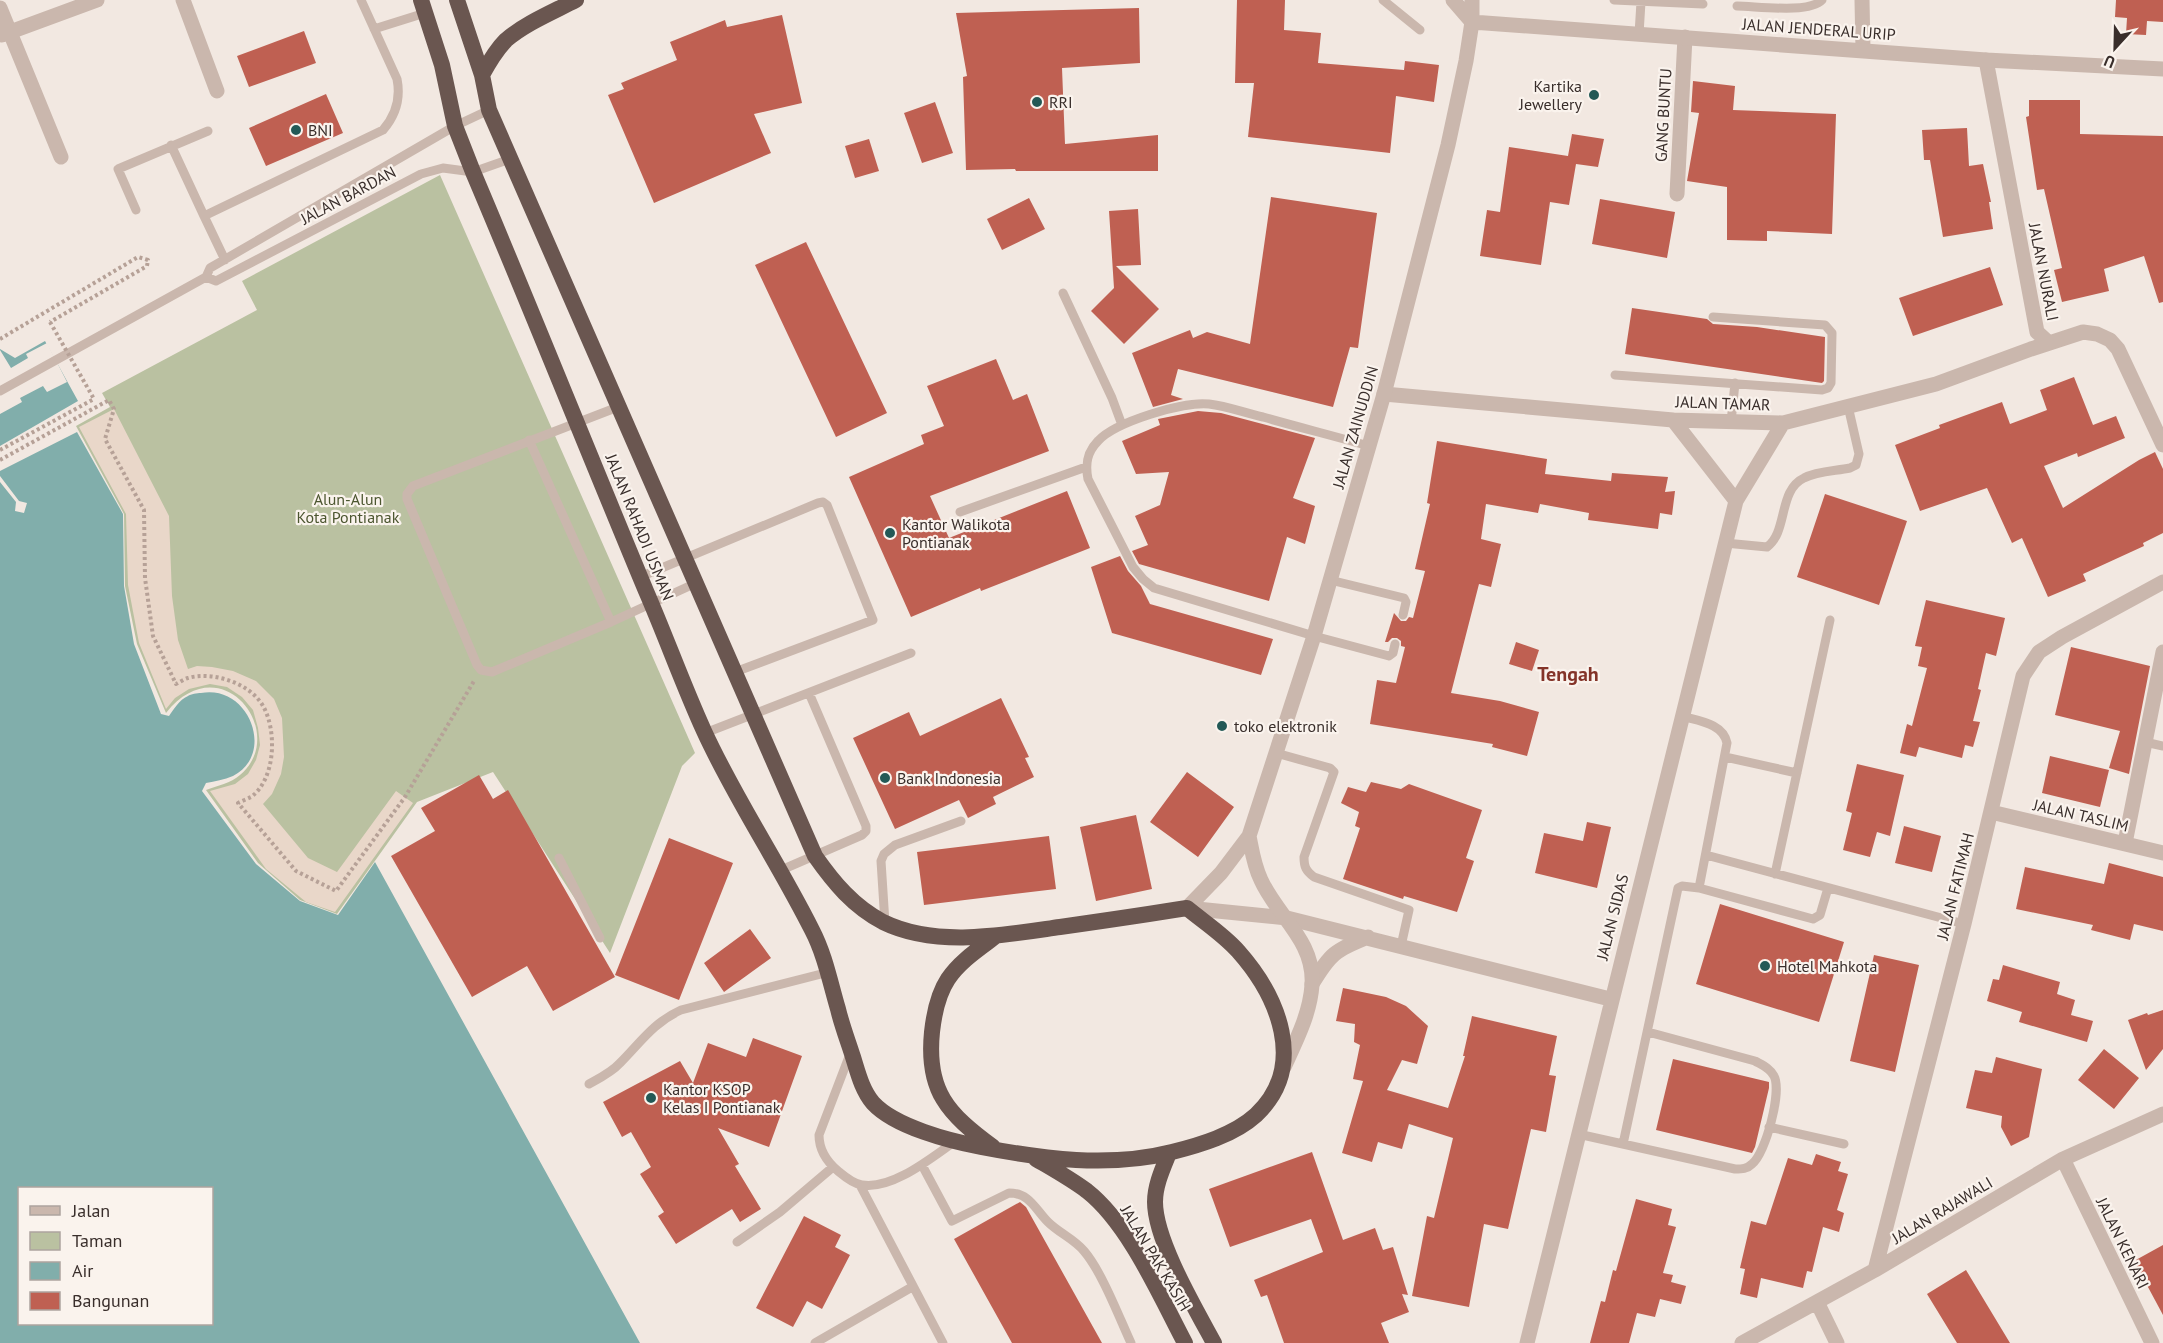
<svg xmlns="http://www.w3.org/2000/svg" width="2163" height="1343" viewBox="0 0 2163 1343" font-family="'PT Sans',sans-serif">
	<rect width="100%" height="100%" fill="#f2e8e1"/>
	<path fill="#bac1a1" d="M 440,175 L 695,753 L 682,766 L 610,953 L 493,772 L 417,802 L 337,914 L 300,900 L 258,863 L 206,790 C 217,786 231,783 240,775 C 290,733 221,644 166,713 L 137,644 L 125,586 L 124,514 L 76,426 L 110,407 L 102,393 L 257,310 L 242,281 Z"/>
	<path fill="#e9d7c9" d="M 114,409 L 169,516 L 172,596 L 178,640 L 188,669 L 197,666 L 212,667 L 233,671 L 256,681 L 274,699 L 282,718 L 284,757 L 281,774 L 272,794 L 263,804 L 308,858 L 337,872 L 396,791 L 413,803 L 335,912 L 306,902 L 266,869 L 210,791 L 235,784 L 248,774 L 256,760 L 260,745 L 258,728 L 253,710 L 242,697 L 227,687 L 210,684 L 189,689 L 175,698 L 166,709 L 139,643 L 128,585 L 126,514 L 79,427 Z"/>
	<path fill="#81aeab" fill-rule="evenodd" d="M 45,341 L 78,401 L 0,446 L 0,349 L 15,358 Z
		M 77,432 L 123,514 L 124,586 L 134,644 L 161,714 L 169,716 C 174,709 179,700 188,696 C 191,694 197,693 201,693 C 249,684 276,754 233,776 C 224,780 215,781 206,783 L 202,791 L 256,864 L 300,901 L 338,915 L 375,862 L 640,1343 L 0,1343 L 0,471 ZM 20,1188 L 212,1188 L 212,1324 L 20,1324 Z"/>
	<path fill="#f2e8e1" d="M 47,343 L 67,382 L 47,392 L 43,386 L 20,398 L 22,402 L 0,414 L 0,350 L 11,368 L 28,358 L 26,354 Z
		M 0,476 L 19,501 L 27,503 L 24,513 L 15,511 L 16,502 L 0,482 Z"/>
	<path fill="#bf6052" d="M 1237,0 L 1285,0 L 1284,30 L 1321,33 L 1318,63 L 1404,70 L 1405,61 L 1439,65 L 1434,102 L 1396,96 L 1390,153 L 1248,137 L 1254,83 L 1235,83 Z
		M 2116,0 L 2163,0 L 2163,22 L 2147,21 L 2146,35 L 2126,34 L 2127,18 L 2115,17 Z
		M 1139,8 L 1140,63 L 1062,68 L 1065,144 L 1158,135 L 1158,171 L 1016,171 L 1015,169 L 966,170 L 963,77 L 967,76 L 956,13 Z
		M 782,15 L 802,103 L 754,114 L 771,153 L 654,203 L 608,95 L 624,89 L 621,83 L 677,60 L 670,42 L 725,20 L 727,27 Z
		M 304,31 L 316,63 L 249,87 L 237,56 Z
		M 1693,81 L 1735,86 L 1733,110 L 1836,114 L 1832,234 L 1767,231 L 1767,241 L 1727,240 L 1727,187 L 1687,181 L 1699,113 L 1691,112 Z
		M 326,94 L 343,133 L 266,166 L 249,128 Z
		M 2029,100 L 2080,100 L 2080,134 L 2163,136 L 2163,302 L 2159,303 L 2144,256 L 2104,269 L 2109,291 L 2062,302 L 2054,270 L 2062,268 L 2044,189 L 2037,190 L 2026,117 L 2029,116 Z
		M 935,102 L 953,153 L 922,163 L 904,113 Z
		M 1967,128 L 1969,166 L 1983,164 L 1991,202 L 1989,202 L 1993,229 L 1943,237 L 1930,160 L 1924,160 L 1922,130 Z
		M 1572,134 L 1604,139 L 1598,167 L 1576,164 L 1569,205 L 1550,202 L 1541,265 L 1480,256 L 1487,210 L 1500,212 L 1509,147 L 1568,156 Z
		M 869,139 L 879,171 L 855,178 L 845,146 Z
		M 1271,197 L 1377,213 L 1358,348 L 1350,347 L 1333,407 L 1178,369 L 1171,395 L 1183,399 L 1153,407 L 1132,353 L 1190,330 L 1193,338 L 1207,332 L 1250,344 Z
		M 1029,198 L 1045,229 L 1002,250 L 987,219 Z
		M 1600,199 L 1675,212 L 1667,258 L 1592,244 Z
		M 1138,209 L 1141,265 L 1116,266 L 1159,309 L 1124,344 L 1091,311 L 1114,288 L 1109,211 Z
		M 806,242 L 887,413 L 836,437 L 755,265 Z
		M 1990,267 L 2003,305 L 1913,336 L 1899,298 Z
		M 1632,308 L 1707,319 L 1713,324 L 1757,327 L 1825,337 L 1824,381 L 1822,383 L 1625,354 Z
		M 996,359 L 1013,400 L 1027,394 L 1049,451 L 930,496 L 949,538 L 1067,491 L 1090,548 L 981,591 L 980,588 L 911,617 L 849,477 L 924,444 L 921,435 L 944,426 L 927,386 Z
		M 2074,377 L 2093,425 L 2116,416 L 2125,438 L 2078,457 L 2077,453 L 2044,466 L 2063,508 L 2139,460 L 2155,452 L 2163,469 L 2163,533 L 2143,543 L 2144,546 L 2083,574 L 2086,581 L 2048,597 L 2022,538 L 2012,543 L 1987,488 L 1920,511 L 1895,445 L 1940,428 L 1939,425 L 2002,402 L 2010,424 L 2047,410 L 2040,390 Z
		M 1198,411 L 1221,413 L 1315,438 L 1293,498 L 1315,506 L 1305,544 L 1287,537 L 1269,601 L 1139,564 L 1132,551 L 1148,545 L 1135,516 L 1160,505 L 1169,472 L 1136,474 L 1122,441 L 1160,425 L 1158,419 Z
		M 1437,441 L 1547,459 L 1545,474 L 1611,481 L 1612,473 L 1668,477 L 1665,492 L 1675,491 L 1672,515 L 1660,513 L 1658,529 L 1588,520 L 1589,513 L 1540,504 L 1538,513 L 1486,504 L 1481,539 L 1501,544 L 1491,587 L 1479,584 L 1451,693 L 1500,701 L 1539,712 L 1527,756 L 1492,747 L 1493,744 L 1370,724 L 1377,680 L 1396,683 L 1405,647 L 1401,646 L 1401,641 L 1397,638 L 1392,638 L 1388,642 L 1385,642 L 1394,613 L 1401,621 L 1406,621 L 1409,617 L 1413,618 L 1425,571 L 1415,569 L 1430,504 L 1427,503 Z
		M 1825,494 L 1907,521 L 1879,605 L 1797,577 Z
		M 1120,556 L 1128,571 L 1141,586 L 1150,604 L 1273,639 L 1261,675 L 1112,633 L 1091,567 Z
		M 1926,600 L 2005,618 L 1996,656 L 1986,653 L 1978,689 L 1981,690 L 1973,721 L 1980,722 L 1973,747 L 1965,745 L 1962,758 L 1919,747 L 1916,757 L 1900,753 L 1907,724 L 1912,726 L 1927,668 L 1918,666 L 1922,647 L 1915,646 Z
		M 1516,642 L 1539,650 L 1532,671 L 1509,664 Z
		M 2071,647 L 2150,666 L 2129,774 L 2109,768 L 2120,731 L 2055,715 Z
		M 1001,698 L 1029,757 L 1025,758 L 1034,777 L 993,797 L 996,804 L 968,818 L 959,800 L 895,829 L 853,738 L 909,712 L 920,736 Z
		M 2050,756 L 2109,770 L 2100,807 L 2042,793 Z
		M 1857,764 L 1904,775 L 1890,836 L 1877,832 L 1870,857 L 1843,850 L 1852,813 L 1846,811 Z
		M 1187,772 L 1234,807 L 1198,857 L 1150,822 Z
		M 479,775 L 493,799 L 508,790 L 615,977 L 553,1011 L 527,966 L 472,997 L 391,856 L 435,831 L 421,808 Z
		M 1371,782 L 1401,789 L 1409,784 L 1482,810 L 1466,858 L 1474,861 L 1457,912 L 1404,896 L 1403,899 L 1343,879 L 1360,828 L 1355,826 L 1359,812 L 1341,803 L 1348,787 L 1366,792 Z
		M 1136,815 L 1152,889 L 1096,901 L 1080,827 Z
		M 1587,822 L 1611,827 L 1597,888 L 1535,873 L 1544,833 L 1583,841 Z
		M 1904,826 L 1941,836 L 1932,872 L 1895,863 Z
		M 1049,836 L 1056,889 L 924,905 L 917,852 Z
		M 669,838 L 733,863 L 679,1000 L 615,975 Z
		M 2109,863 L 2163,877 L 2163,931 L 2134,924 L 2130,940 L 2091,930 L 2093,925 L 2016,909 L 2025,867 L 2104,884 Z
		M 1720,904 L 1844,942 L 1819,1022 L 1696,984 Z
		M 750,929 L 771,958 L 724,992 L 704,963 Z
		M 1874,955 L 1919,965 L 1895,1072 L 1850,1061 Z
		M 2003,965 L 2060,982 L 2057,994 L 2075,1000 L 2071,1015 L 2093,1021 L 2087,1042 L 2019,1022 L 2022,1012 L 1987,1001 L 1993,979 L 1999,980 Z
		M 1343,988 L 1386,997 L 1406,1006 L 1428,1026 L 1417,1064 L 1402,1060 L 1387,1090 L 1448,1108 L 1465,1056 L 1463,1056 L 1472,1016 L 1557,1036 L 1549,1075 L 1556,1076 L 1546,1132 L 1531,1129 L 1508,1229 L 1484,1224 L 1469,1307 L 1412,1296 L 1427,1216 L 1434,1218 L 1453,1138 L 1409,1124 L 1402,1149 L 1378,1142 L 1372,1162 L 1342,1153 L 1363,1081 L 1353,1079 L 1360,1045 L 1354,1042 L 1355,1024 L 1336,1021 Z
		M 2163,1010 L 2163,1049 L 2146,1070 L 2128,1020 L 2147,1013 L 2148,1015 Z
		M 753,1038 L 802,1056 L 769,1147 L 718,1128 L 739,1164 L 735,1166 L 761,1209 L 740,1222 L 732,1209 L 676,1244 L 658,1216 L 664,1212 L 640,1174 L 651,1167 L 631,1132 L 622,1137 L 603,1102 L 680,1061 L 693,1083 L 708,1043 L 746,1057 Z
		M 2104,1049 L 2139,1078 L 2114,1109 L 2078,1080 Z
		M 1996,1057 L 2042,1069 L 2029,1137 L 2011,1146 L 2001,1127 L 2002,1116 L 1966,1108 L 1975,1070 L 1992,1073 Z
		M 1673,1059 L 1769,1082 L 1769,1088 L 1755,1147 L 1752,1153 L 1656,1130 Z
		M 1312,1152 L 1343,1240 L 1375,1228 L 1383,1250 L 1393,1247 L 1408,1295 L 1402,1294 L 1409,1312 L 1381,1323 L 1389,1343 L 1284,1343 L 1267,1295 L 1261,1297 L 1254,1280 L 1323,1252 L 1311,1219 L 1230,1247 L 1209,1189 Z
		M 1816,1154 L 1841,1162 L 1838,1171 L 1848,1174 L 1837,1210 L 1844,1213 L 1839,1232 L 1823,1227 L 1812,1272 L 1807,1271 L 1803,1288 L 1761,1278 L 1757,1298 L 1740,1294 L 1745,1269 L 1740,1268 L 1751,1221 L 1766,1225 L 1788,1158 L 1812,1165 Z
		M 1636,1199 L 1672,1209 L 1668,1225 L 1676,1227 L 1663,1273 L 1673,1275 L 1671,1282 L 1686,1286 L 1681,1304 L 1660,1299 L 1655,1317 L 1637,1313 L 1629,1343 L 1590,1343 L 1601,1301 L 1605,1302 L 1613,1270 L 1616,1271 Z
		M 1020,1202 L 1026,1207 L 1102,1343 L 1012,1343 L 954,1239 Z
		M 804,1216 L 841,1235 L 835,1247 L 850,1255 L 822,1309 L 807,1301 L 793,1327 L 756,1308 Z
		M 2163,1245 L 2163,1315 L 2134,1261 Z
		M 1966,1270 L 2010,1343 L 1957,1343 L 1927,1294 Z"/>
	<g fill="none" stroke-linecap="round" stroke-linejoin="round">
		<path stroke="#b6a197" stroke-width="4" stroke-dasharray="3 3" stroke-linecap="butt" d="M 0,339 L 138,257 L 148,260 L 147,266 L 50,322
			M 0,450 L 94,399
			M 0,460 L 109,400 L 114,409 L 105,439 L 144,510 L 145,578 L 153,636 L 176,684 C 180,682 184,679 188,678 C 213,671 250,683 263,706 C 277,730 276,779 251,797 C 247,799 242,801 238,803 L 296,871 L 336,891 L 405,797 L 474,681"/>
		<path stroke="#cab7ad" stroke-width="9" d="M 1383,0 L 1420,30
			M 1614,0 L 1703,4
			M 1737,6 C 1756,6 1809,14 1822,0
			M 374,29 L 425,13
			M 1639,34 L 1641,2
			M 171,145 L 204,216 L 383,130 C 396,115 401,99 397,79 L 361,0
			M 136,210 L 118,169 L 208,131
			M 204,216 L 225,260
			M 206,277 L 216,281 L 421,174 L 443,168 L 473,172 L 510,159
			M 1063,293 L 1112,398 L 1122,425
			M 1615,375 L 1822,390 L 1828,388 L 1831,383 L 1832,333 L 1825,325 L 1713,317
			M 0,391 L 206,277 L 210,268 L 455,126 L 489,110
			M 618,407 L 413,486 L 407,494 L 407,499 L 477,665 L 481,670 L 492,672 L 611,622 L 696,583
			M 1731,422 L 1735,383
			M 529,440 L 611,622
			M 1369,446 C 1334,436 1298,427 1263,417 C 1245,413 1227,406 1209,404 C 1184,401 1115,422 1098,441 C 1087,452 1085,464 1088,479 L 1133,567 L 1143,579 L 1154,588 L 1314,636 L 1389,656 L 1393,653 L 1395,644
			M 960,512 L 1086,467
			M 1725,543 L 1767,547 C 1788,532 1778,490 1804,478 C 1817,471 1836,471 1850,468 L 1856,465 L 1859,454 L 1848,406
			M 640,577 L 818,503 L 823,502 L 827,505 L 873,620 L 735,672
			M 1330,580 L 1404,598 L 1406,602 L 1403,615
			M 1681,716 C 1698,721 1723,723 1727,743 L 1699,888
			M 705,733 L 911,653
			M 2145,742 L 2163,746
			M 1276,753 L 1330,768 L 1334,772 L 1304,857 C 1304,867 1306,871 1314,877 L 1409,910 L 1401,946
			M 1725,757 L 1797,773
			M 1706,855 L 1964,924
			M 559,858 L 600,938
			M 779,871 L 862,835 L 866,831 L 866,826 L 809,693
			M 1775,874 L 1830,620
			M 885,923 L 881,861 L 884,854 L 895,845 L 961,821
			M 850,1054 L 819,1135 C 819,1149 826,1161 838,1171 C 844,1176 853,1184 862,1185 C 892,1190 931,1158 954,1142
			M 589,1084 C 600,1078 612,1072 620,1063 C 640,1043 654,1022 681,1010 L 829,972
			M 1769,1127 L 1844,1144
			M 1578,1134 L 1735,1169 C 1742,1169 1747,1169 1752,1164 C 1766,1153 1782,1091 1774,1076 C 1770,1068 1762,1065 1755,1061 L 1648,1032
			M 1623,1144 L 1678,888 L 1682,886 L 1699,888 L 1813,919 L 1820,915 L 1828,888
			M 922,1165 L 952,1221 L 1009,1193 C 1030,1193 1035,1209 1048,1222 C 1059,1233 1074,1239 1084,1251 C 1102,1272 1119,1317 1131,1343
			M 860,1185 L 943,1343
			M 737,1242 L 780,1212 L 833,1167
			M 815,1343 L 912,1287"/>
		<path stroke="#cab7ad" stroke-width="15" d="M 183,0 L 217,91
			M 1862,0 L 1863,50
			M 0,8 L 61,157
			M 2,35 L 97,0
			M 1986,60 L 2037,332 L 2049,343
			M 1677,194 L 1685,37
			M 1384,394 L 1673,420 L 1783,423 L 1936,384 L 2031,349 L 2083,332 L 2097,334 L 2110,340 L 2118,349 L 2163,445
			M 1673,420 L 1736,501
			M 1991,812 L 2163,853
			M 2125,843 L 2163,652
			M 1187,908 L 1287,918 L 1610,999
			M 1312,984 C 1330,954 1335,950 1368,937
			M 2063,1159 L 2152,1343
			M 1875,1270 L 1964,924 L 2023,676 L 2039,652 L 2062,637 L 2163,582
			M 1817,1302 L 1837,1343
			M 1527,1343 L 1736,501 L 1783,423
			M 1742,1343 L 1875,1270 L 2063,1159 L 2163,1114"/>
		<path stroke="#cab7ad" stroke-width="15" d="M 1453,0 L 1472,22
			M 1472,22 L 1986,60 L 2163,69
			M 1249,836 C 1252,851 1254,866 1261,880 C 1277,916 1315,941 1312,985 C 1310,1014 1296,1041 1284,1067
			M 1187,908 L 1221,873 L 1249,836 L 1314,636 L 1384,394 L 1448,145 L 1466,61 L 1472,22 L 1472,0"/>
		<path stroke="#6a5650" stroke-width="16" d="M 421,0 L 442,65 L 455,126 L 473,172 C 532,311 588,452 646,591 C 666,637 683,685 704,731 C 735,799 778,862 812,930 C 825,955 830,982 838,1009 C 842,1026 848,1041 853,1057 C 858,1073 862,1090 873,1103 C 895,1127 950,1141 981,1147 C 1043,1159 1109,1168 1172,1152 C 1200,1145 1234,1135 1256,1115 C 1308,1066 1278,996 1238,951 C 1224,935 1204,922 1187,908 C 1144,915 1102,921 1060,927 C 1004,935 936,948 883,922 C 853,906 834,883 815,856 L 489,110 L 482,75 L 457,0
			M 482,75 C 489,62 496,50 506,40 C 526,23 553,12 576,0
			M 993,1147 C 948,1114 926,1091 932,1032 C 934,1014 938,994 948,979 C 960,961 979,949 996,936
			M 1169,1153 C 1163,1168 1155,1185 1155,1202 C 1155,1240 1195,1308 1214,1343
			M 1036,1159 C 1053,1169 1071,1179 1087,1191 C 1129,1224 1160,1296 1185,1343"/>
		<path stroke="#b6a197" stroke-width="4" stroke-dasharray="3 3" stroke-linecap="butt" d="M 50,322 L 94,399"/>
	</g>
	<g fill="#235956" stroke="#faf3ed" stroke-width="2">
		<circle cx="1594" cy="95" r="6"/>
		<circle cx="1037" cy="102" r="6"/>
		<circle cx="296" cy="130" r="6"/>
		<circle cx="890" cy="533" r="6"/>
		<circle cx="1222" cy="726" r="6"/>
		<circle cx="885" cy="778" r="6"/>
		<circle cx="1765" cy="966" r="6"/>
		<circle cx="651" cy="1098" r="6"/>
	</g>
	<g text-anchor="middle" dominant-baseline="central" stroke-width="4.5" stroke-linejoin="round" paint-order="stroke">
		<g font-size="16" fill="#392e2b" stroke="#faf3ed">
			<text transform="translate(1819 29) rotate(4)">JALAN JENDERAL URIP</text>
			<text transform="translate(1663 115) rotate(-87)">GANG BUNTU</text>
			<text transform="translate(348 195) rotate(-28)">JALAN BARDAN</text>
			<text transform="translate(2044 272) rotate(79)">JALAN NURALI</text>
			<text transform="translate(1723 403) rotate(2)">JALAN TAMAR</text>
			<text transform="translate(1355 427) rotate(-74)">JALAN ZAINUDDIN</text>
			<text transform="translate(640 527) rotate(68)">JALAN RAHADI USMAN</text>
			<text transform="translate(2081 815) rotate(13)">JALAN TASLIM</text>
			<text transform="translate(1955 886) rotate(-76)">JALAN FATIMAH</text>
			<text transform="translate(1612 917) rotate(-76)">JALAN SIDAS</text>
			<text transform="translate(1942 1210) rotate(-31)">JALAN RAJAWALI</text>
			<text transform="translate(2123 1243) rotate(64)">JALAN KENARI</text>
			<text transform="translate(1156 1258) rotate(59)">JALAN PAK KASIH</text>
		</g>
		<g font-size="16" fill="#392e2b" stroke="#faf3ed" text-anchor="start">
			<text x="1582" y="86" text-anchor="end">Kartika<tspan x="1582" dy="18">Jewellery</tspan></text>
			<text x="1049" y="102">RRI</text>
			<text x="308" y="130">BNI</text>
			<text x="902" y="524">Kantor Walikota<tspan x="902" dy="18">Pontianak</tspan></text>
			<text x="1234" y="726">toko elektronik</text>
			<text x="897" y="778">Bank Indonesia</text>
			<text x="1777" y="966">Hotel Mahkota</text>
			<text x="663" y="1089">Kantor KSOP<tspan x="663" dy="18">Kelas I Pontianak</tspan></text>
		</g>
		<g font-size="16" fill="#4c5630" stroke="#faf3ed">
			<text x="348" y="499">Alun-Alun<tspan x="348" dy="18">Kota Pontianak</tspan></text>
		</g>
		<g font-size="20" font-weight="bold" fill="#843429" stroke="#faf3ed">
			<text x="1568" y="674">Tengah</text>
		</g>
	</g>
	<rect x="18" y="1187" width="195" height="138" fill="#faf3ed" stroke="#ada49f" stroke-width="1.5"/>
	<rect x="30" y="1206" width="30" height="9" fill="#cab7ad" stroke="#ada49f" stroke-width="1.5"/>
	<text x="72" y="1217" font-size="18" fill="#392e2b">Jalan</text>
	<rect x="30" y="1232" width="30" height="18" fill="#bac1a1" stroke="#ada49f" stroke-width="1.5"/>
	<text x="72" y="1247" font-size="18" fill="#392e2b">Taman</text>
	<rect x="30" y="1262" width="30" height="18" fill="#81aeab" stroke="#ada49f" stroke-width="1.5"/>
	<text x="72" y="1277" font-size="18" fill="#392e2b">Air</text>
	<rect x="30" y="1292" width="30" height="18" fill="#bf6052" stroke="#ada49f" stroke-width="1.5"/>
	<text x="72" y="1307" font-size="18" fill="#392e2b">Bangunan</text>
	<g transform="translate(2115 48) rotate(202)" stroke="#faf3ed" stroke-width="4.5" paint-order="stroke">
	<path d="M0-4.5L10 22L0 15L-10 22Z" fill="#392e2b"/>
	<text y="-9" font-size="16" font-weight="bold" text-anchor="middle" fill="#392e2b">U</text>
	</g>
</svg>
